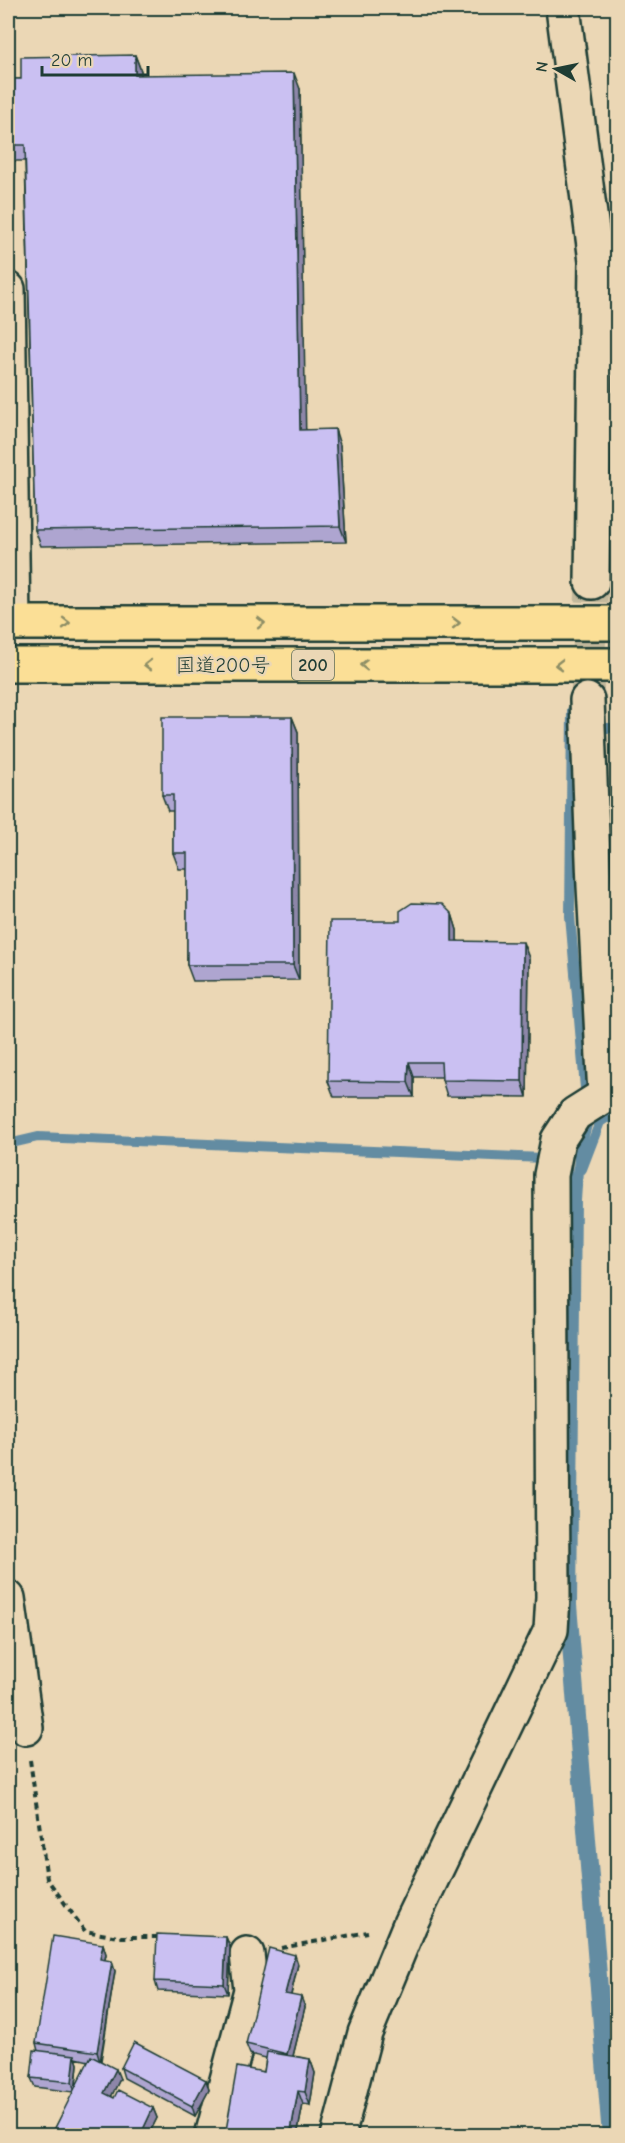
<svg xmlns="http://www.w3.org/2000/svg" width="625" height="2143" viewBox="0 0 625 2143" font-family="'Comic Neue','Klee One',sans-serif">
	<rect width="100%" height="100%" fill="#ebd7b5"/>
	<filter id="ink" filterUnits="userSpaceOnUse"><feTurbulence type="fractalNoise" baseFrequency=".0167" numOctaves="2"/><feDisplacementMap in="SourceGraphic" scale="12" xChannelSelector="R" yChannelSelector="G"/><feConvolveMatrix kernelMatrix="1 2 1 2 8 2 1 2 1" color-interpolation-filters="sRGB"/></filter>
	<g filter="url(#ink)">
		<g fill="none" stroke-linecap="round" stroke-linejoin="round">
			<path stroke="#638ca2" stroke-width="10" d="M 572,710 L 570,916 L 585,1088
				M 599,728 L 618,728
				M 588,1121 L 579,1154 L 576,1201 L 572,1605 L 615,2136
				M 8,1144 L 38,1137 L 543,1158
				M 567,1159 L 568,1174 L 568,1246
				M 582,1169 L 600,1122 L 606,1118 L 618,1118
				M 565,1621 L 607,2136"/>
			<path stroke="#c2b89b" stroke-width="33" stroke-dasharray="33 16" stroke-linecap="butt" d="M 587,700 L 592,582"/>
			<g stroke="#1f3d34" stroke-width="38">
				<path id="minor" d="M 563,8 L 596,261 L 592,582
					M 8,289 L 13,623
					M 587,700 L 594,886 L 605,1095
					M 8,1598 L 26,1728
					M 212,2136 L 251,1990 L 247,1954
					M 338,2136 L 365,2033 L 410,1924 L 551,1630 L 553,1597 L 551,1175 L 558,1140 L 575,1114 L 605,1095 L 618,1095"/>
			</g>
			<g stroke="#1f3d34" stroke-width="38">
				<path id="highway" d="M 8,623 L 618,623
					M 8,665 L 618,665"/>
			</g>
			<path stroke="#1f3d34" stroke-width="4" stroke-dasharray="6 4.5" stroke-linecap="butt" d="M 30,1760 L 47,1879 L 85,1931 L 118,1937 L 159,1937
				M 281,1948 L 368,1932"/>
			<use href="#minor" stroke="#ebd7b5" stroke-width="33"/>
			<use href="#highway" stroke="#fbdf96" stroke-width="33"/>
		</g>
		<path fill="#aea5d0" stroke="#1f3d34" stroke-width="1.5" fill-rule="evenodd" d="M 135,55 L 141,71 L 141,75 L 300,89 L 305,429 L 340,445 L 346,542 L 41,546 L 35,530 L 25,161 L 13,161 L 8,147 L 8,79 L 21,79 Z
			M 292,717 L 298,732 L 299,980 L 193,981 L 187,965 L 187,869 L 179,869 L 173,853 L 173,811 L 168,811 L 162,795 Z
			M 452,914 L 457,930 L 457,941 L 529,958 L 527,1097 L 447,1096 L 442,1080 L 442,1077 L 414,1077 L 414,1097 L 334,1097 L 328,1081 L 400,921 Z
			M 226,1937 L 230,1947 L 228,1994 L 158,1991 L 155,1981 Z
			M 103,1944 L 106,1954 L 105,1960 L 115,1971 L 101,2061 L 120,2079 L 111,2097 L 153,2108 L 157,2118 L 148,2136 L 51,2136 L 74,2092 L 35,2087 L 31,2078 L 38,2051 L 36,2043 ZM 76,2058 L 89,2061 L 76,2087 L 78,2064 Z
			M 298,1964 L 291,1995 L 305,2007 L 293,2056 L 310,2059 L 315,2073 L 310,2105 L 303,2104 L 297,2136 L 225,2136 L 264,2072 L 266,2058 L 250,2054 L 246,2044 Z
			M 121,2068 L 206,2080 L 209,2090 L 195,2116 L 124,2078 Z"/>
		<path fill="#8d86a9" stroke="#1f3d34" stroke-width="1.5" d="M 135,55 L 141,71 L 141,90 L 135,75 Z
			M 294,73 L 300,89 L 306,445 L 300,430 Z
			M 335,429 L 340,445 L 346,542 L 340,526 Z
			M 292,717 L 298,732 L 299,980 L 293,965 Z
			M 452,914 L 457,930 L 457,957 L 452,941 Z
			M 523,942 L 529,958 L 527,1097 L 522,1081 Z
			M 409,1062 L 414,1077 L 414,1097 L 408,1082 Z
			M 226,1937 L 230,1947 L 228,1994 L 224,1984 Z
			M 103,1944 L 106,1954 L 103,1969 L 100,1959 Z
			M 295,1955 L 298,1964 L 289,2003 L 285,1994 Z
			M 112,1961 L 115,1971 L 100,2062 L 97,2052 Z
			M 301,1997 L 305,2007 L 291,2064 L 287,2054 Z
			M 75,2055 L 78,2064 L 75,2092 L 72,2082 Z
			M 310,2059 L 315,2073 L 310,2105 L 305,2092 Z
			M 116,2069 L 120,2079 L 108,2103 L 104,2093 Z
			M 206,2080 L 209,2090 L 195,2116 L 192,2106 Z
			M 298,2091 L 303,2104 L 297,2136 L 290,2136 Z
			M 153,2108 L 157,2118 L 148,2136 L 140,2136 Z"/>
		<path fill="#cac0f2" stroke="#1f3d34" stroke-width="1.5" d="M 135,55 L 135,75 L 294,73 L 300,430 L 335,429 L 340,526 L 35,530 L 25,145 L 8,145 L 8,79 L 21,79 L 21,57 Z
			M 162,717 L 292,717 L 293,965 L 187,965 L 187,853 L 173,853 L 173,795 L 162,795 Z
			M 412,903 L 442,904 L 452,914 L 452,941 L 523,942 L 522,1081 L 442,1080 L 441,1062 L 409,1062 L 408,1082 L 328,1081 L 330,921 L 400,921 L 400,911 Z
			M 157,1934 L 226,1937 L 224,1984 L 155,1981 Z
			M 53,1936 L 103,1944 L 100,1959 L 112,1961 L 97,2052 L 36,2043 Z
			M 269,1948 L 295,1955 L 285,1994 L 301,1997 L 287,2054 L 246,2044 Z
			M 134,2042 L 206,2080 L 192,2106 L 121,2068 Z
			M 34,2050 L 75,2055 L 72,2082 L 31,2078 Z
			M 267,2052 L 310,2059 L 305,2092 L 298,2091 L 290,2136 L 225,2136 L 237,2067 L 264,2072 Z
			M 91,2056 L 116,2069 L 104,2093 L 114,2098 L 118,2090 L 153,2108 L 140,2136 L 51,2136 Z"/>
		<defs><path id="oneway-chevron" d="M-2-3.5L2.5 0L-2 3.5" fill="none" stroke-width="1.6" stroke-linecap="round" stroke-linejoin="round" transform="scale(1.5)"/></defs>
		<g stroke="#8d8e65">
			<use href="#oneway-chevron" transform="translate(66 623)"/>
			<use href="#oneway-chevron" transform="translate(261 623)"/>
			<use href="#oneway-chevron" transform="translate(456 623)"/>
			<use href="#oneway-chevron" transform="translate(148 665) rotate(-180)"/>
			<use href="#oneway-chevron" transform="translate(364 665) rotate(-180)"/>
			<use href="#oneway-chevron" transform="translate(559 665) rotate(-180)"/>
		</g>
	</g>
	<g text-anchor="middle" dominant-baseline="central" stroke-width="5" stroke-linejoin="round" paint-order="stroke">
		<rect fill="#ebd7b5" stroke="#5c6b5b" stroke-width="1.5" x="292" y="650" width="42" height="30" rx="4.5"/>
		<g font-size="18" font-weight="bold" fill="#1f3d34">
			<text x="313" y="665">200</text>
		</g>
		<g font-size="20" fill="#1f3d34" stroke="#ebd7b5">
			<text x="223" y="665">国道200号</text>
		</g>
	</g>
	<rect width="625" height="2143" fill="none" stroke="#ebd7b5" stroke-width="30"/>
	<rect x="15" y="15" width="595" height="2113" fill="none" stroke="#1f3d34" stroke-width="2" filter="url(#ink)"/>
	<g transform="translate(556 69) rotate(279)" stroke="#ebd7b5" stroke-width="4.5" paint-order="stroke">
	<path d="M0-4.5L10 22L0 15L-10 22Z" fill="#1f3d34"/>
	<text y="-9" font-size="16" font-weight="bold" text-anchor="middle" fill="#1f3d34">N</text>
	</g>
	<path d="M42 66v9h106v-9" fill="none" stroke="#1f3d34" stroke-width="3"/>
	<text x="51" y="66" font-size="18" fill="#1f3d34" stroke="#ebd7b5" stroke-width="4.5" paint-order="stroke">20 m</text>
</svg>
